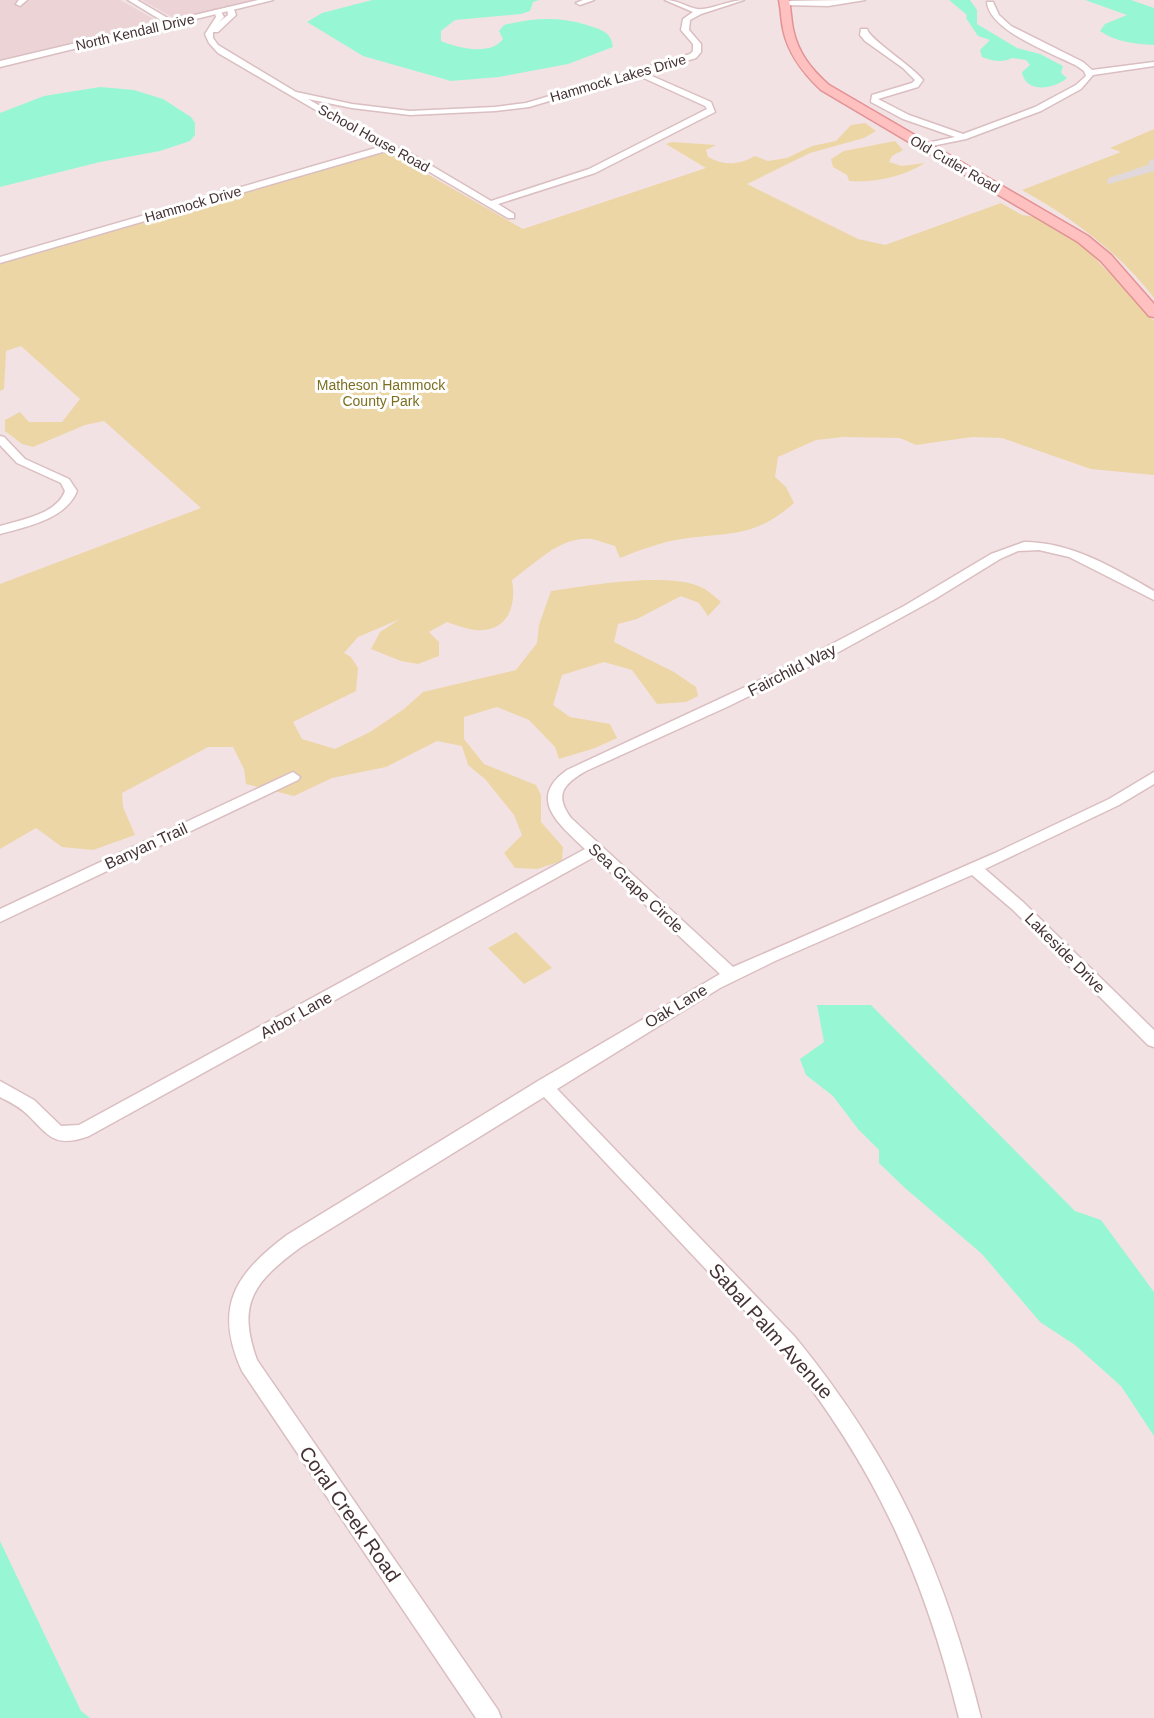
<svg xmlns="http://www.w3.org/2000/svg" width="1154" height="1718" viewBox="0 0 1154 1718" font-family="Arial,sans-serif">
	<rect width="100%" height="100%" fill="#f3e2e3"/>
	<path fill="#ecd3d5" d="M 0,0 L 120,0 L 161,23 L 0,61 Z
		M 142,0 L 261,0 L 177,20 Z"/>
	<path fill="#ecd6a6" d="M 865,123 L 876,131 L 864,138 L 810,153 L 747,184 L 858,239 L 885,245 L 1001,203 L 1022,215 L 1039,217 L 1081,243 L 1154,321 L 1154,475 L 1091,469 L 1002,438 L 972,437 L 916,445 L 900,438 L 843,437 L 816,440 L 778,457 L 775,477 L 786,487 L 794,503 C 755,538 730,532 682,539 C 661,542 640,550 620,558 L 615,546 C 607,544 599,540 591,539 C 560,536 535,564 512,580 C 517,607 507,633 475,630 C 466,629 456,625 447,622 L 429,632 L 439,642 L 439,656 L 418,664 L 401,661 L 371,649 L 380,632 L 400,619 L 358,637 L 344,653 L 351,657 L 358,668 L 356,691 L 293,722 L 302,739 L 335,749 L 370,732 L 404,709 L 423,692 L 516,670 L 537,643 L 539,625 L 551,591 C 588,586 669,571 703,588 C 709,591 716,598 721,602 L 708,616 L 699,603 L 681,596 L 637,619 L 618,624 L 614,642 L 674,672 L 696,687 L 698,696 L 686,702 L 657,704 L 632,670 L 604,662 L 562,675 L 553,705 L 570,717 L 610,724 L 617,738 L 595,748 L 559,759 L 555,747 L 529,720 L 497,707 L 464,717 L 464,739 L 484,764 L 536,785 L 541,795 L 541,822 L 563,847 L 562,861 L 537,869 L 515,868 L 504,853 L 522,835 L 514,815 L 485,779 L 468,765 L 462,746 L 437,741 L 386,767 L 332,778 L 294,796 L 246,784 L 244,769 L 233,747 L 208,747 L 122,793 L 123,807 L 135,835 L 93,850 L 62,847 L 36,828 L 0,849 L 0,584 L 201,508 L 104,421 L 85,425 L 33,447 L 22,444 L 5,431 L 5,420 L 20,412 L 29,422 L 62,422 L 80,399 L 21,346 L 6,351 L 4,389 L 0,391 L 0,262 L 387,151 L 523,229 L 706,168 L 666,144 L 672,142 L 716,145 L 706,150 L 708,157 C 725,166 738,165 755,156 L 768,161 L 787,158 L 812,146 L 836,141 L 851,125 Z
		M 1154,129 L 1154,298 C 1119,252 1071,217 1022,190 L 1121,152 L 1110,148 Z
		M 895,141 L 903,150 L 892,156 L 889,162 L 902,166 L 925,163 C 903,177 874,183 849,181 L 847,175 L 833,167 L 831,159 L 844,151 Z
		M 516,932 L 552,968 L 524,984 L 488,948 Z"/>
	<path fill="#e0d8da" d="M 1154,159 L 1154,171 L 1109,184 L 1107,183 L 1108,178 L 1148,165 L 1150,160 Z"/>
	<path fill="#97f7d5" d="M 372,0 L 539,0 L 533,2 L 530,11 L 521,14 L 455,20 L 441,31 L 441,41 C 457,48 491,56 503,39 L 499,31 L 504,25 C 533,18 559,16 587,25 C 601,30 611,31 613,47 L 568,64 L 499,77 L 451,81 L 363,56 L 307,22 L 322,13 Z
		M 949,0 L 970,0 L 977,10 L 977,24 L 1017,48 L 1040,54 L 1063,66 L 1061,73 L 1067,78 C 1055,89 1025,94 1022,72 L 1030,65 L 1026,60 L 1012,58 C 1004,63 991,61 982,57 L 980,50 L 990,40 L 978,36 L 966,18 L 967,15 Z
		M 1085,0 L 1131,0 L 1154,8 L 1154,45 C 1135,44 1116,42 1100,31 L 1105,24 L 1127,15 Z
		M 100,87 L 134,90 L 163,99 L 191,117 L 195,123 L 195,135 L 190,141 L 160,151 L 100,162 L 0,187 L 0,113 L 44,96 Z
		M 817,1005 L 871,1005 L 1075,1211 L 1101,1220 L 1154,1292 L 1154,1436 L 1121,1386 L 1075,1345 L 1040,1322 L 982,1254 L 905,1188 L 879,1163 L 879,1150 L 858,1129 L 833,1096 L 806,1075 L 800,1059 L 824,1042 Z
		M 0,1541 L 81,1711 L 90,1718 L 0,1718 Z"/>
	<g fill="none" stroke-linecap="round" stroke-linejoin="round">
		<g stroke="#dabec1" stroke-width="3">
			<path id="minor" d="M 19,0 L 27,0 L 20,6 L 16,4 Z
				M 128,0 L 137,0 L 176,23 L 169,25 Z
				M 583,0 L 594,0 L 580,5 L 576,3 Z
				M 665,0 C 678,0 686,7 697,9 C 709,11 729,0 744,0 L 701,14 L 690,20 L 689,30 L 701,44 L 701,52 L 696,58 L 645,73 L 711,102 L 715,112 L 595,173 L 498,204 L 514,214 L 514,218 L 508,218 L 399,154 L 386,151 L 0,263 L 0,257 L 379,147 L 218,53 L 209,43 L 205,34 L 216,17 L 214,10 L 220,10 L 224,17 L 218,23 L 228,15 L 227,7 L 233,7 L 236,15 L 218,32 L 213,32 L 213,38 L 218,45 L 296,92 L 352,104 L 410,111 L 495,107 L 526,103 L 690,54 L 693,51 L 693,44 L 681,30 L 683,19 L 693,12 ZM 637,75 L 705,106 L 707,109 L 589,169 L 491,201 L 405,150 L 389,146 L 308,99 L 352,108 L 410,115 L 495,111 L 529,107 Z
				M 844,0 L 865,0 L 828,6 L 785,5 L 781,3 L 785,1 Z
				M 987,2 L 993,2 L 999,15 L 1011,26 L 1083,62 L 1092,70 L 1154,62 L 1154,66 L 1093,75 L 1081,89 L 1041,111 L 966,139 L 922,148 L 922,144 L 955,137 L 903,119 L 871,102 L 872,95 L 912,83 L 915,80 L 903,68 L 865,41 L 860,35 L 861,29 L 867,29 C 869,39 912,66 923,80 L 918,87 L 878,99 L 909,115 L 963,134 L 1035,107 L 1076,85 L 1086,76 L 1084,71 L 1077,66 C 1054,54 989,31 987,2 Z
				M 0,436 L 4,437 L 25,459 L 69,479 L 77,491 C 66,519 26,527 0,534 L 0,526 C 21,520 57,514 65,491 L 61,483 L 17,463 L 0,445 Z
				M 1024,542 C 1072,542 1114,568 1154,591 L 1154,600 L 1069,557 L 1039,550 L 1018,551 L 1000,559 L 935,599 L 835,654 L 729,706 L 586,771 C 563,784 554,795 571,818 L 733,967 L 995,853 L 1109,799 L 1154,772 L 1154,784 L 1119,805 L 985,869 L 1023,902 L 1154,1030 L 1154,1047 L 1148,1045 L 1013,910 L 972,875 L 775,961 L 720,988 L 557,1089 L 795,1337 C 893,1457 944,1568 981,1718 L 959,1718 C 923,1572 875,1467 781,1349 L 544,1097 L 301,1247 C 255,1281 236,1302 257,1360 L 498,1710 L 501,1718 L 476,1718 L 242,1371 C 213,1307 235,1274 287,1235 L 538,1081 L 720,974 L 594,857 L 89,1136 C 55,1148 50,1137 28,1115 C 20,1107 10,1102 0,1097 L 0,1081 L 34,1100 L 61,1126 L 79,1125 L 585,849 C 560,825 526,799 567,770 L 790,666 L 904,606 L 991,554 Z
				M 293,772 L 300,777 L 298,780 L 0,922 L 0,909 Z"/>
		</g>
		<g stroke="#dabec1" stroke-width="3">
			<path id="tertiary" d="M 258,0 L 273,0 L 0,67 L 0,61 Z"/>
		</g>
		<g stroke="#e29294" stroke-width="3">
			<path id="secondary" d="M 779,0 L 789,0 C 791,10 791,19 793,29 C 798,53 811,69 829,85 L 1088,236 L 1111,255 L 1154,304 L 1154,317 L 1149,316 L 1101,261 L 1078,242 L 821,90 C 803,73 788,54 783,29 C 781,19 781,10 779,0 Z"/>
		</g>
		<use href="#minor" fill="#fff" fill-rule="evenodd"/>
		<use href="#tertiary" fill="#fff" fill-rule="evenodd"/>
		<use href="#secondary" fill="#ffc0c0" fill-rule="evenodd"/>
	</g>
	<g text-anchor="middle" dominant-baseline="central" stroke-width="6" stroke-linejoin="round" paint-order="stroke">
		<g font-size="14" fill="#453235" stroke="#fff">
			<text transform="translate(135 32) rotate(-13)">North Kendall Drive</text>
			<text transform="translate(618 78) rotate(-16)">Hammock Lakes Drive</text>
			<text transform="translate(374 138) rotate(29)">School House Road</text>
			<text transform="translate(955 164) rotate(30)">Old Cutler Road</text>
			<text transform="translate(193 204) rotate(-16)">Hammock Drive</text>
		</g>
		<g font-size="14" fill="#7c6f20" stroke="#fff">
			<text x="381" y="385">Matheson Hammock<tspan x="381" dy="16">County Park</tspan></text>
		</g>
		<g font-size="16" fill="#453235" stroke="#fff">
			<text transform="translate(792 670) rotate(-27)">Fairchild Way</text>
			<text transform="translate(146 846) rotate(-25)">Banyan Trail</text>
			<text transform="translate(636 888) rotate(43)">Sea Grape Circle</text>
			<text transform="translate(1065 953) rotate(45)">Lakeside Drive</text>
			<text transform="translate(676 1006) rotate(-31)">Oak Lane</text>
			<text transform="translate(296 1015) rotate(-29)">Arbor Lane</text>
		</g>
		<g font-size="20" fill="#453235" stroke="#fff">
			<text transform="translate(771 1331) rotate(48)">Sabal Palm Avenue</text>
			<text transform="translate(350 1514) rotate(55)">Coral Creek Road</text>
		</g>
	</g>
</svg>
